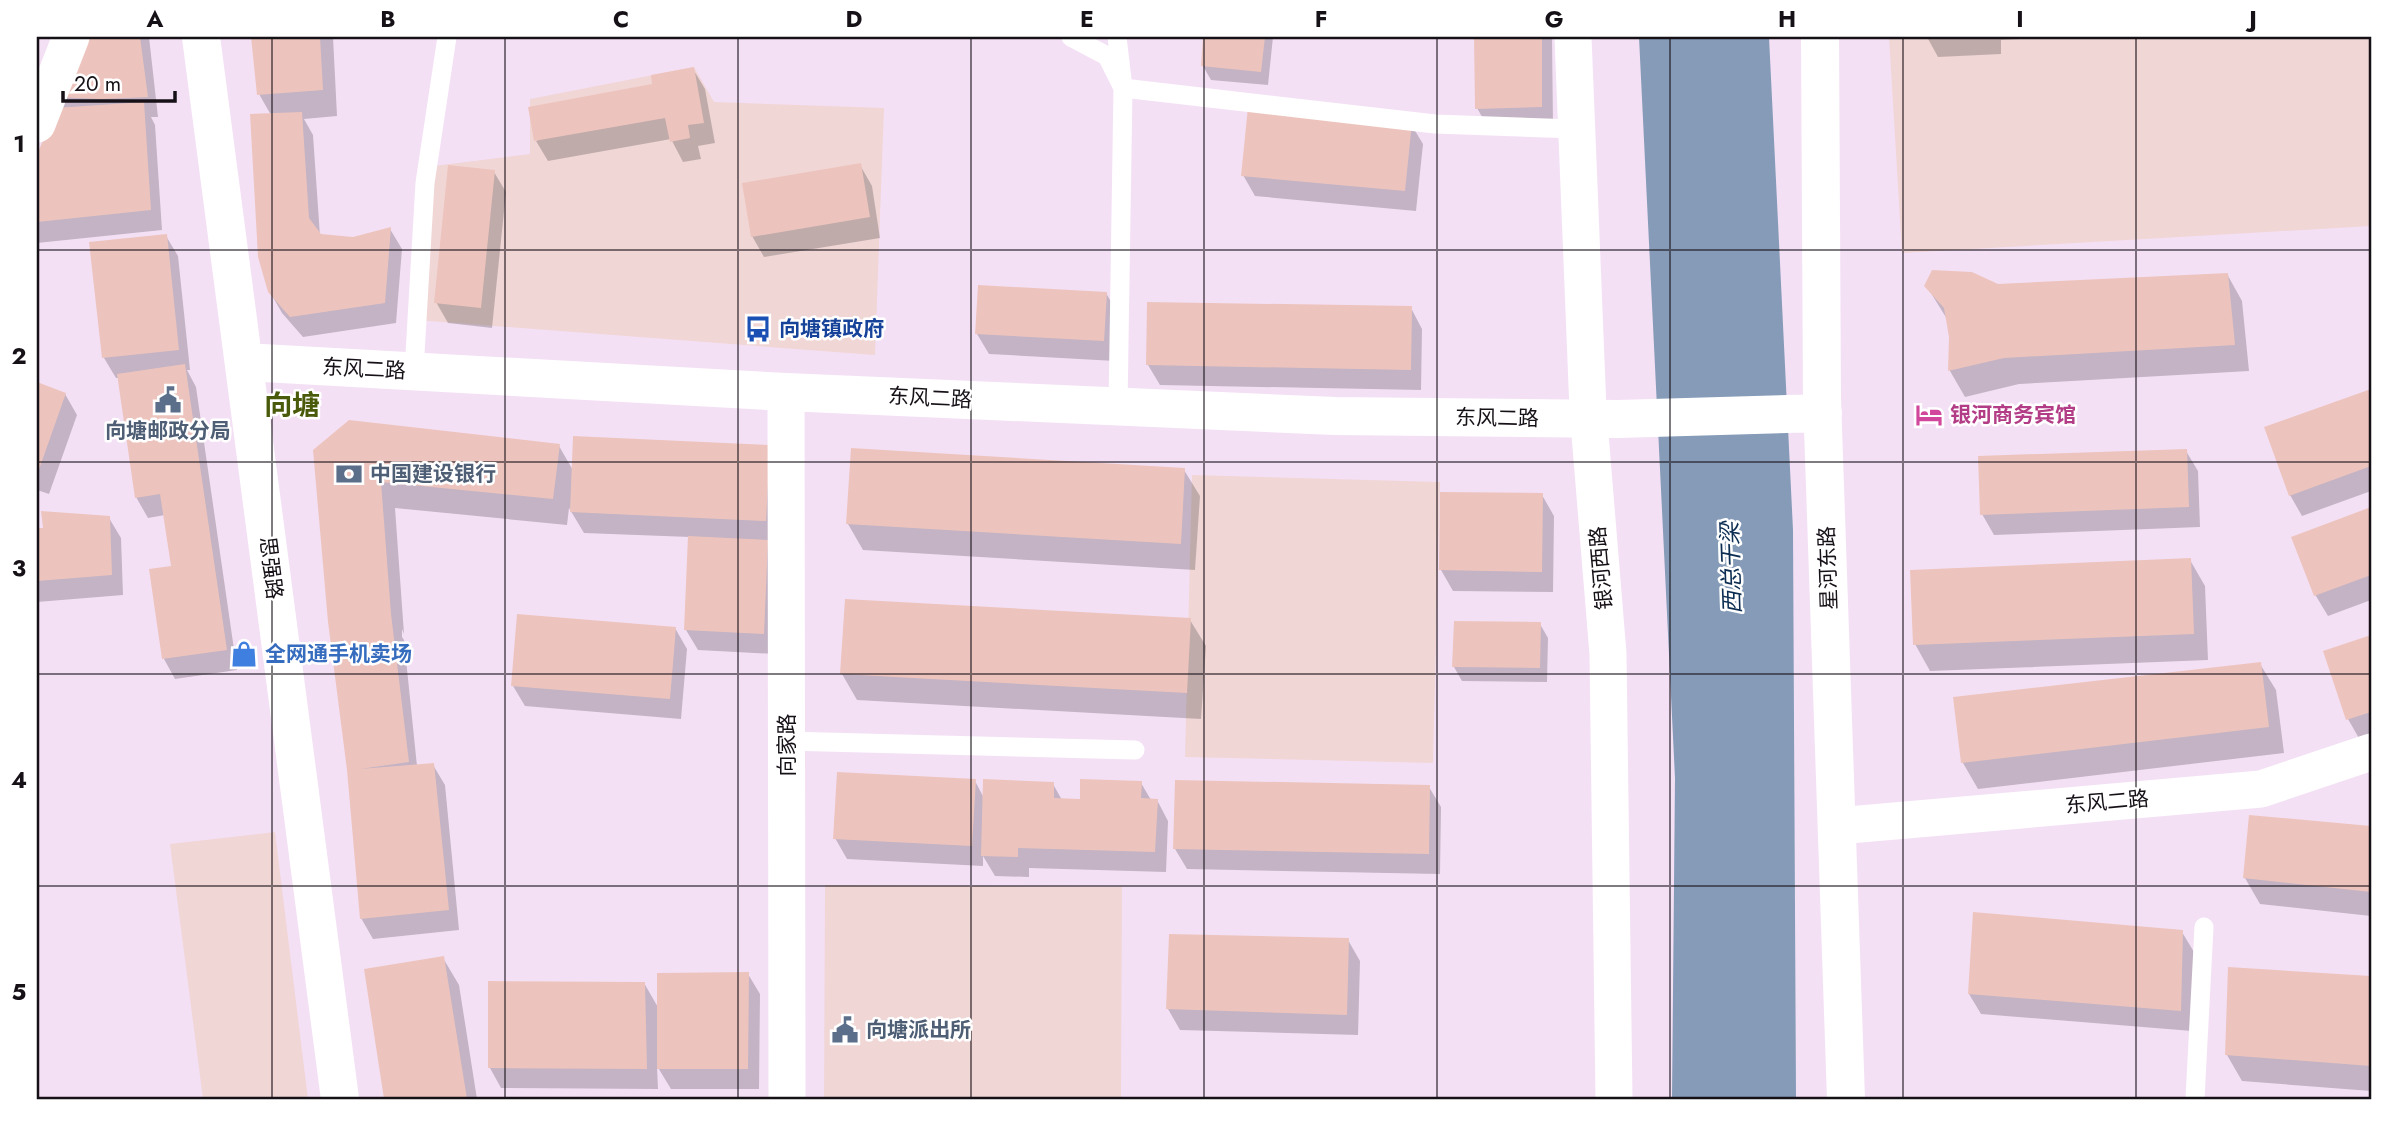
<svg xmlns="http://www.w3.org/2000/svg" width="2408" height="1136" viewBox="0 0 2408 1136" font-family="Jost,'Noto Sans SC',sans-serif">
	<rect width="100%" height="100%" fill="#f4e0f5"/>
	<path fill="#f1d6d6" d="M 1889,37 L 2371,37 L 2371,226 L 1902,253 Z
		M 694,67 L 714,102 L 884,108 L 875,355 L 416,320 L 434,166 L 530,154 L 530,99 Z
		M 1192,475 L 1440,482 L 1433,763 L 1185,757 Z
		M 275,832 L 308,1099 L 203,1099 L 170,844 Z
		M 825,885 L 1122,887 L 1121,1099 L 824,1099 Z"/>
	<path fill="#859bb7" d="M 1639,37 L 1769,37 L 1793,530 L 1796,1099 L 1672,1099 L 1675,778 Z"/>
	<path fill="#0003" d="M 79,37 L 149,37 L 158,117 L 151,117 L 155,125 L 162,230 L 37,243 L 37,159 L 57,110 L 56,97 Z
		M 252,37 L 333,37 L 337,116 L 304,119 L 313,135 L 320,236 L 353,239 L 390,229 L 402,249 L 396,323 L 303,337 L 282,313 L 270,292 L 271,115 L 259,94 Z
		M 1205,37 L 1273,37 L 1268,85 L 1211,80 L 1203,66 Z
		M 1476,37 L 1552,37 L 1553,127 L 1489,129 L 1477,108 Z
		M 1927,37 L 2060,37 L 2001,40 L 2001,54 L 1938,57 Z
		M 693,69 L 705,89 L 715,143 L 698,146 L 701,159 L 683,162 L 671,139 L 548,161 L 536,141 Z
		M 1411,124 L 1423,144 L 1416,211 L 1255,196 L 1243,175 Z
		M 860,165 L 872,186 L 880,238 L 764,257 L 752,236 Z
		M 494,172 L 506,192 L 492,328 L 448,323 L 436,302 Z
		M 166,236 L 178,256 L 190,370 L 187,370 L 196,387 L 237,670 L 175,679 L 164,659 L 173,568 L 165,515 L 148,518 L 136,497 L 119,378 L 116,378 L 104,358 Z
		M 2227,274 L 2242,301 L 2249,371 L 2019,384 L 1965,397 L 1950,371 L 1951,337 L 1947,319 L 1926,285 L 1997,285 Z
		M 1106,293 L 1118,314 L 1115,361 L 989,354 L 977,334 Z
		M 1411,308 L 1422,329 L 1421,390 L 1160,385 L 1148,365 Z
		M 37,384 L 65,394 L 77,415 L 49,494 L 37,490 Z
		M 2371,391 L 2371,491 L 2302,516 L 2290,495 L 2266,428 Z
		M 559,446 L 574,472 L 769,446 L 779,562 L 775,654 L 698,650 L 686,630 L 690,537 L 584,533 L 569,508 L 567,525 L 395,508 L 404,634 L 402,629 L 402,637 L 404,640 L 417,766 L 433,765 L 445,785 L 459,930 L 373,939 L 361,918 L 349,769 L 315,450 Z
		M 2186,451 L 2198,471 L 2200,527 L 1994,535 L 1982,514 Z
		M 1184,470 L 1200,496 L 1195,570 L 863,550 L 848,524 Z
		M 1542,495 L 1554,516 L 1553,592 L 1453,591 L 1441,570 Z
		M 2371,509 L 2371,600 L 2328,616 L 2316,596 L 2294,538 Z
		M 109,518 L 121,538 L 123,595 L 37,602 L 37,530 Z
		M 2190,560 L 2205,586 L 2208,660 L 1930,671 L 1915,644 Z
		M 1190,620 L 1206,646 L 1201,719 L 857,700 L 842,674 Z
		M 1540,624 L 1548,638 L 1547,682 L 1462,681 L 1454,667 Z
		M 675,628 L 687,649 L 681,719 L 525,706 L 513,686 Z
		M 2371,637 L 2371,736 L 2360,740 L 2348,719 L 2326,652 Z
		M 2260,664 L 2276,690 L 2284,753 L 1978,789 L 1963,763 L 1955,699 Z
		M 975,781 L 984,798 L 1053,784 L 1062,800 L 1081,800 L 1141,783 L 1151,800 L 1157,800 L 1168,821 L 1166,872 L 1029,868 L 1029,877 L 995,876 L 983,856 L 983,866 L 847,859 L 835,838 Z
		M 1429,787 L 1441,807 L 1440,874 L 1187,869 L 1175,849 Z
		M 2251,816 L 2371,828 L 2371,916 L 2260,904 L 2245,878 Z
		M 2182,932 L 2194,952 L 2192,1031 L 1981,1014 L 1969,994 Z
		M 1348,940 L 1360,961 L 1358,1035 L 1180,1030 L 1168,1009 Z
		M 443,958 L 459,985 L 477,1099 L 386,1099 L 366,971 Z
		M 2229,969 L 2371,977 L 2371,1091 L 2242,1081 L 2227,1055 Z
		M 748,974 L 760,994 L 759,1089 L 671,1089 L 657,1066 L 658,1089 L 501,1088 L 490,1068 L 644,983 L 659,1009 Z"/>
	<path fill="#edc4bd" d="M 77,37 L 140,37 L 148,97 L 101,99 L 54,97 Z
		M 251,37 L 320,37 L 323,90 L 257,95 Z
		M 1203,37 L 1265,37 L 1261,72 L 1201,66 Z
		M 1474,37 L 1542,37 L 1542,107 L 1475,109 Z
		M 694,67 L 704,123 L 688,125 L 690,138 L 670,142 L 665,118 L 534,141 L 528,107 L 652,84 L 651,75 Z
		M 144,102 L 151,210 L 37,222 L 37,155 L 56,108 Z
		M 1248,107 L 1412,122 L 1405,191 L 1241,176 Z
		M 302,112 L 309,218 L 321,234 L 353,237 L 391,227 L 385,303 L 290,317 L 268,292 L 258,257 L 250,114 Z
		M 861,163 L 870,217 L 751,237 L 742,183 Z
		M 448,165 L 495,170 L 481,308 L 434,303 Z
		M 167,234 L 179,350 L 102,358 L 89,242 Z
		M 1932,270 L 1972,272 L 1998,284 L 2228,273 L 2235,345 L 2004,358 L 1948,371 L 1949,337 L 1944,308 L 1924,286 Z
		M 978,285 L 1107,292 L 1104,341 L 975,334 Z
		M 1147,302 L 1412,306 L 1411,370 L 1146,365 Z
		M 185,364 L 227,650 L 162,659 L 149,569 L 171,566 L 160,494 L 135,498 L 117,374 Z
		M 37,382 L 66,393 L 37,475 Z
		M 2371,389 L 2371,466 L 2289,496 L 2264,427 Z
		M 349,420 L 560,444 L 553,499 L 381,482 L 391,614 L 409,762 L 360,769 L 434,763 L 449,910 L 360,919 L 347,770 L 328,622 L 313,450 Z
		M 573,436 L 770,445 L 766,521 L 570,512 Z
		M 851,448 L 1185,468 L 1181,544 L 846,524 Z
		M 2187,449 L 2189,507 L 1980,515 L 1978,456 Z
		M 1440,492 L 1543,493 L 1542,572 L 1439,570 Z
		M 2371,507 L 2371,575 L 2314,596 L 2291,537 Z
		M 41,511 L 110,516 L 112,575 L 37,581 L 37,528 L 43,528 Z
		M 688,536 L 768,540 L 764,634 L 684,630 Z
		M 2191,558 L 2194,634 L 1913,645 L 1910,570 Z
		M 845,599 L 1191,618 L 1187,693 L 840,674 Z
		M 517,614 L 676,627 L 670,699 L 511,686 Z
		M 1454,621 L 1541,622 L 1540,668 L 1452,667 Z
		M 2371,635 L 2371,712 L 2346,720 L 2323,651 Z
		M 2261,662 L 2269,727 L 1961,763 L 1953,697 Z
		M 837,772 L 976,779 L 972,846 L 833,839 Z
		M 983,779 L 1054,782 L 1054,798 L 1080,799 L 1080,779 L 1142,781 L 1141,798 L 1158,799 L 1155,852 L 1018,848 L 1018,857 L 981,856 Z
		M 1175,780 L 1430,785 L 1429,854 L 1173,849 Z
		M 2249,815 L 2371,826 L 2371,892 L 2243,878 Z
		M 1973,912 L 2183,930 L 2181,1011 L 1968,994 Z
		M 1169,934 L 1349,938 L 1347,1015 L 1166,1009 Z
		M 444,956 L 467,1099 L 384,1099 L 364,969 Z
		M 2228,967 L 2371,976 L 2371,1066 L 2225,1055 Z
		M 749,972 L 748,1069 L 657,1069 L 657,973 Z
		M 488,981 L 645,982 L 647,1069 L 488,1068 Z"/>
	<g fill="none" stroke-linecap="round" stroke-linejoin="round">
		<path stroke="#fff" stroke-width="19" d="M 1071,37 L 1107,56 L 1123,88 L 1118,406
			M 1117,37 L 1123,88 L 1435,124 L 1576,129
			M 414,371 L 425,183 L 447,37
			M 786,741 L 1135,750
			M 2195,1099 L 2204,927"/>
		<path stroke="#fff" stroke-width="37" d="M 1573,37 L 1588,410 L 1608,654 L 1614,1099
			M 37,124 L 71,37
			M 786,392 L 787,1099
			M 1837,826 L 2261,789 L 2371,752"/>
		<path stroke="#fff" stroke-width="38" d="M 201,37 L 340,1099
			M 1820,37 L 1822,399 L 1846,1099
			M 244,362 L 786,392 L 1335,416 L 1618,419 L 1823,413"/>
	</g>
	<path fill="none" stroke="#161017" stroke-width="2" stroke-opacity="0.55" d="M 272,37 L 272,1099M 505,37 L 505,1099M 738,37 L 738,1099M 971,37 L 971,1099M 1204,37 L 1204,1099M 1437,37 L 1437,1099M 1670,37 L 1670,1099M 1903,37 L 1903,1099M 2136,37 L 2136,1099M 37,250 L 2371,250M 37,462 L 2371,462M 37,674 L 2371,674M 37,886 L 2371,886"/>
	<defs>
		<g id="bus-bare" transform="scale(2.1)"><path d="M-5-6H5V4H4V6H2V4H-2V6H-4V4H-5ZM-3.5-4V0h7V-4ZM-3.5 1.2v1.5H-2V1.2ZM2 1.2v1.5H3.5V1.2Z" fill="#1a4fb4" stroke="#fff" stroke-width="2.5" paint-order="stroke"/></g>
		<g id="civic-bare" transform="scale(2.1)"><path d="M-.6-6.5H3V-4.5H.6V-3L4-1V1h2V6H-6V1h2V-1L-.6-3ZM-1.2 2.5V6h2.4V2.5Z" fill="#5c6f8a" stroke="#fff" stroke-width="2.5" paint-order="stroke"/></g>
		<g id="hotel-bare" transform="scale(2.1)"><path d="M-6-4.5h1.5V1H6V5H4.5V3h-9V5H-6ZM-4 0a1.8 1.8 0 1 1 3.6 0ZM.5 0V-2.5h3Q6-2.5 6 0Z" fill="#d1479c" stroke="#fff" stroke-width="2.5" paint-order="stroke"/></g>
		<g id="bank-bare" transform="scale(2.1)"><path d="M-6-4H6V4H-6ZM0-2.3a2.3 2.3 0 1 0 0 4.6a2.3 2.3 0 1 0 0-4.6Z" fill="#5c6f8a" stroke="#fff" stroke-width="2.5" paint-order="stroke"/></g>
		<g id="shop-bare" transform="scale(2.1)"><path d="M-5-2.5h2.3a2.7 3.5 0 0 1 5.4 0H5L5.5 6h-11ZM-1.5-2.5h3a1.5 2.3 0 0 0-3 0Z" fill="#3f7fe0" stroke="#fff" stroke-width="2.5" paint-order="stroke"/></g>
	</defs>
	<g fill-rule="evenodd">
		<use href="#bus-bare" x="758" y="329"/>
		<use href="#civic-bare" x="168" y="400"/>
		<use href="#hotel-bare" x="1929" y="415"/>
		<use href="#bank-bare" x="349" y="474"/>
		<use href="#shop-bare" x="244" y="654"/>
		<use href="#civic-bare" x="845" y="1030"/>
	</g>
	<g text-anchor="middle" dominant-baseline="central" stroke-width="5" stroke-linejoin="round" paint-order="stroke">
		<g font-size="21" font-weight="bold" fill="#164399" stroke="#fff" text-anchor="start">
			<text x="779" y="329">向塘镇政府</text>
		</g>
		<g font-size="21" fill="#161017" stroke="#fff">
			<text transform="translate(364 369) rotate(3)">东风二路</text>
			<text transform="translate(930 398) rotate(3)">东风二路</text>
			<text transform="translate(1497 418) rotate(1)">东风二路</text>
			<text transform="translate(271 568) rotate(83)">思强路</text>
			<text transform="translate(1601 568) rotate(-95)">银河西路</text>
			<text transform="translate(1828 568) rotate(-92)">星河东路</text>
			<text transform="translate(787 745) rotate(-90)">向家路</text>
			<text transform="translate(2107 802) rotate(-5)">东风二路</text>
		</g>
		<g font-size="21" font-weight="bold" fill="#b23c85" stroke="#fff" text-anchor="start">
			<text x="1950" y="415">银河商务宾馆</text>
		</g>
		<g font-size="21" font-weight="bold" fill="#4e5e75" stroke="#fff" text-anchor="start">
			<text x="168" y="431" text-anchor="middle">向塘邮政分局</text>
			<text x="370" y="474">中国建设银行</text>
			<text x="866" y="1030">向塘派出所</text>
		</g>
		<g font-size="21" font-weight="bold" fill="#366cbe" stroke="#fff" text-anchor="start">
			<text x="265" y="654">全网通手机卖场</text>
		</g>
		<g font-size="23" font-style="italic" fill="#0c2e53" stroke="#fff">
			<text transform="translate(1731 568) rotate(-92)">西总干梁</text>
		</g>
		<g font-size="28" font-weight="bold" fill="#4a5a0b" stroke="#fff">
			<text x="292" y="405">向塘</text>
		</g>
	</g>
	<rect width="2408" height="1136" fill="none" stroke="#ffffff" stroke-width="77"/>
	<path d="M63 91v10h112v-10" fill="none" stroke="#161017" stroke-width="3.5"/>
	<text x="74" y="91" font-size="21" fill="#161017" stroke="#ffffff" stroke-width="5" paint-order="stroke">20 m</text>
	<rect x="38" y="38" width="2332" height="1060" fill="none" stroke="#161017" stroke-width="2.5"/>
	<g font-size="23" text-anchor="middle" font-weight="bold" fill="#161017">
		<text x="155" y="27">A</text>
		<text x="388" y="27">B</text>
		<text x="621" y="27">C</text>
		<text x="854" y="27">D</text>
		<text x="1087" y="27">E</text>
		<text x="1321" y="27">F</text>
		<text x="1554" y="27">G</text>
		<text x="1787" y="27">H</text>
		<text x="2020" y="27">I</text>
		<text x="2253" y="27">J</text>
		<text x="19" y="152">1</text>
		<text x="19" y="364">2</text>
		<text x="19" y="576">3</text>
		<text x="19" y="788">4</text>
		<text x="19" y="1000">5</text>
	</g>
</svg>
